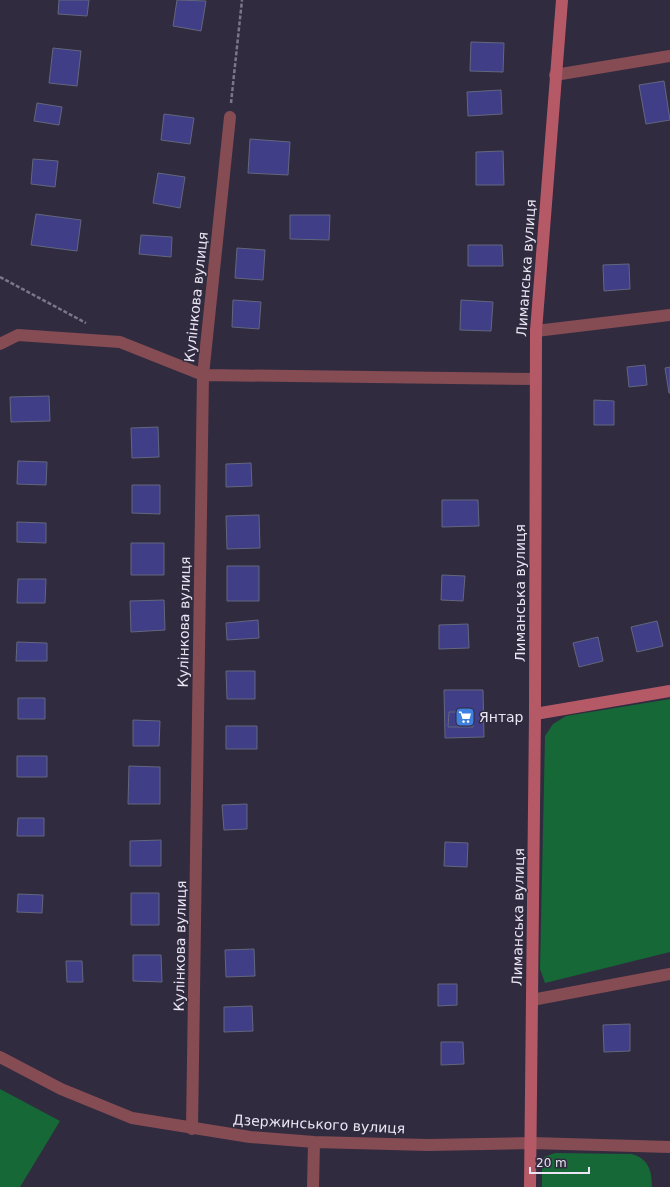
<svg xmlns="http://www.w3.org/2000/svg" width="670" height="1187" viewBox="0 0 670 1187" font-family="'DejaVu Sans',sans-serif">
	<rect width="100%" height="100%" fill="#312b3f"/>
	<path fill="#166836" d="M 670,699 L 670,952 L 545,983 L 540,969 L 545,736 L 553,724 L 566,716 Z
		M 0,1089 L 60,1121 L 20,1187 L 0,1187 Z
		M 555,1153 L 631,1154 C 648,1158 652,1170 652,1187 L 542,1187 L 542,1165 L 544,1157 Z"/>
	<path fill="#3f3e86" stroke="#63667e" d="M 59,0 L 89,0 L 87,16 L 58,14 Z
		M 177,0 L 206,1 L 201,31 L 173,26 Z
		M 471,42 L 504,43 L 503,72 L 470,71 Z
		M 53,48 L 81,51 L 77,86 L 49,83 Z
		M 664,81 L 670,120 L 646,124 L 639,85 Z
		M 501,90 L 502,114 L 468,116 L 467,92 Z
		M 37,103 L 62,107 L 59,125 L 34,121 Z
		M 164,114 L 194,118 L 190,144 L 161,140 Z
		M 250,139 L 290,142 L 288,175 L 248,173 Z
		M 503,151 L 504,185 L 476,185 L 476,152 Z
		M 33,159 L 58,161 L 55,187 L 31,184 Z
		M 158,173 L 185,177 L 180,208 L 153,203 Z
		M 36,214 L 81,220 L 77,251 L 31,245 Z
		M 290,215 L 330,215 L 329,240 L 290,239 Z
		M 141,235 L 172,237 L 171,257 L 139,254 Z
		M 468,245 L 502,245 L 503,266 L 468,266 Z
		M 237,248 L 265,250 L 263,280 L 235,278 Z
		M 629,264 L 630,289 L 604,291 L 603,265 Z
		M 233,300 L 261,302 L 259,329 L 232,327 Z
		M 461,300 L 493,302 L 491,331 L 460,330 Z
		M 645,365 L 647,385 L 629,387 L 627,367 Z
		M 670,367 L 670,393 L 669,393 L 665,368 Z
		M 49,396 L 50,421 L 11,422 L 10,397 Z
		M 594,400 L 614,401 L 614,425 L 594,425 Z
		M 158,427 L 159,457 L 132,458 L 131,428 Z
		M 18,461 L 47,462 L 46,485 L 17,484 Z
		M 251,463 L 252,486 L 226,487 L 226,464 Z
		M 132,485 L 160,485 L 160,514 L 132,513 Z
		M 442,500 L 478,500 L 479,526 L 442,527 Z
		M 259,515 L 260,548 L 227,549 L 226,516 Z
		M 17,522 L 46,523 L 46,543 L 17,542 Z
		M 131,543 L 164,543 L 164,575 L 131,575 Z
		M 227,566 L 259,566 L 259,601 L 227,601 Z
		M 442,575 L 465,576 L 463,601 L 441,600 Z
		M 18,579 L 46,579 L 45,603 L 17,603 Z
		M 164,600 L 165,630 L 131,632 L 130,601 Z
		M 258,620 L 259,638 L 227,640 L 226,623 Z
		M 657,621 L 663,646 L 637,652 L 631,627 Z
		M 468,624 L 469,648 L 439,649 L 439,625 Z
		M 598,637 L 603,661 L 579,667 L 573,643 Z
		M 17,642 L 47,643 L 47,661 L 16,661 Z
		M 226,671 L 255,671 L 255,699 L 227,699 Z
		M 444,690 L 483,690 L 484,737 L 445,738 Z
		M 18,698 L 45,698 L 45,719 L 18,719 Z
		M 449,712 L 473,712 L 473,727 L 448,727 Z
		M 133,720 L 160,721 L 159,746 L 133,746 Z
		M 226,726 L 257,726 L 257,749 L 226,749 Z
		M 17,756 L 47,756 L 47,777 L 17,777 Z
		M 129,766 L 160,767 L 160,804 L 128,804 Z
		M 247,804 L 247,829 L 224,830 L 222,805 Z
		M 18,818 L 44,818 L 44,836 L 17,836 Z
		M 161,840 L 161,866 L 130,866 L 130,841 Z
		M 445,842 L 468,843 L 467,867 L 444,866 Z
		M 131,893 L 159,893 L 159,925 L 131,925 Z
		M 18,894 L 43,895 L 42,913 L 17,912 Z
		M 254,949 L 255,976 L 226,977 L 225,950 Z
		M 133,955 L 161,955 L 162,982 L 133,981 Z
		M 66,961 L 82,961 L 83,982 L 67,982 Z
		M 438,984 L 457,984 L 457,1005 L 438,1006 Z
		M 252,1006 L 253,1031 L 224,1032 L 224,1007 Z
		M 630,1024 L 630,1051 L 604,1052 L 603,1025 Z
		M 441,1042 L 463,1042 L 464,1064 L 441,1065 Z"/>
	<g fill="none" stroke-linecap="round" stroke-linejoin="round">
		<path stroke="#7b7688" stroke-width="2.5" stroke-dasharray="4 2" stroke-linecap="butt" d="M 231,103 L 242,0
			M 0,277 L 86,323"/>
		<path stroke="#864c53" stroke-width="12" d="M 555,75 L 670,56
			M 536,331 L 670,315
			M 0,344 L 18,335 L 120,342 L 203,375 L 535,379
			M 532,1000 L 670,974
			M 0,1057 L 61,1089 L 132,1118 L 250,1137 L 314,1142 L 428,1145 L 531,1143 L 670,1147
			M 192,1129 L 203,375 L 230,117
			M 313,1187 L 314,1142"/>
		<path stroke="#b65967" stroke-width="12" d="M 535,714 L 670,691
			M 530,1187 L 535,714 L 536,331 L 562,0"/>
	</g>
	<defs>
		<g id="supermarket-square" transform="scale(1)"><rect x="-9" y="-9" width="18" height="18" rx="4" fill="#3f7fe0" stroke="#312b3f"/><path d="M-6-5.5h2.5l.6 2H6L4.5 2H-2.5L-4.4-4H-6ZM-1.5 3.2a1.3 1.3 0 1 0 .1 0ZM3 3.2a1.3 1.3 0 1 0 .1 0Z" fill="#fff"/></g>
	</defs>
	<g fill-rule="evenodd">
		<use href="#supermarket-square" x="465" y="717"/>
	</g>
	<g text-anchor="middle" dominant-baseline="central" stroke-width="3" stroke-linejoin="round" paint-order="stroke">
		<g font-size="14" fill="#e9e5f3" stroke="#312b3f">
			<text transform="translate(526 268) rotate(-86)">Лиманська вулиця</text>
			<text transform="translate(196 297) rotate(-84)">Кулінкова вулиця</text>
			<text transform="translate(520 593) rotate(-90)">Лиманська вулиця</text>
			<text transform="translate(184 622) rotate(-89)">Кулінкова вулиця</text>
			<text transform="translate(518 917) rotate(-89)">Лиманська вулиця</text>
			<text transform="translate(180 946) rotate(-89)">Кулінкова вулиця</text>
			<text transform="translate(319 1124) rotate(3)">Дзержинського вулиця</text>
		</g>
		<g font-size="14" fill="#e9e5f3" stroke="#312b3f" text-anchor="start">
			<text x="479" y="717">Янтар</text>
		</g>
	</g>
	<path d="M530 1167v6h59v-6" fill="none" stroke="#e9e5f3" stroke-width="2"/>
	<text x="536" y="1167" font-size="12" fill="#e9e5f3" stroke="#312b3f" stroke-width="3" paint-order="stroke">20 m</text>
</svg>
